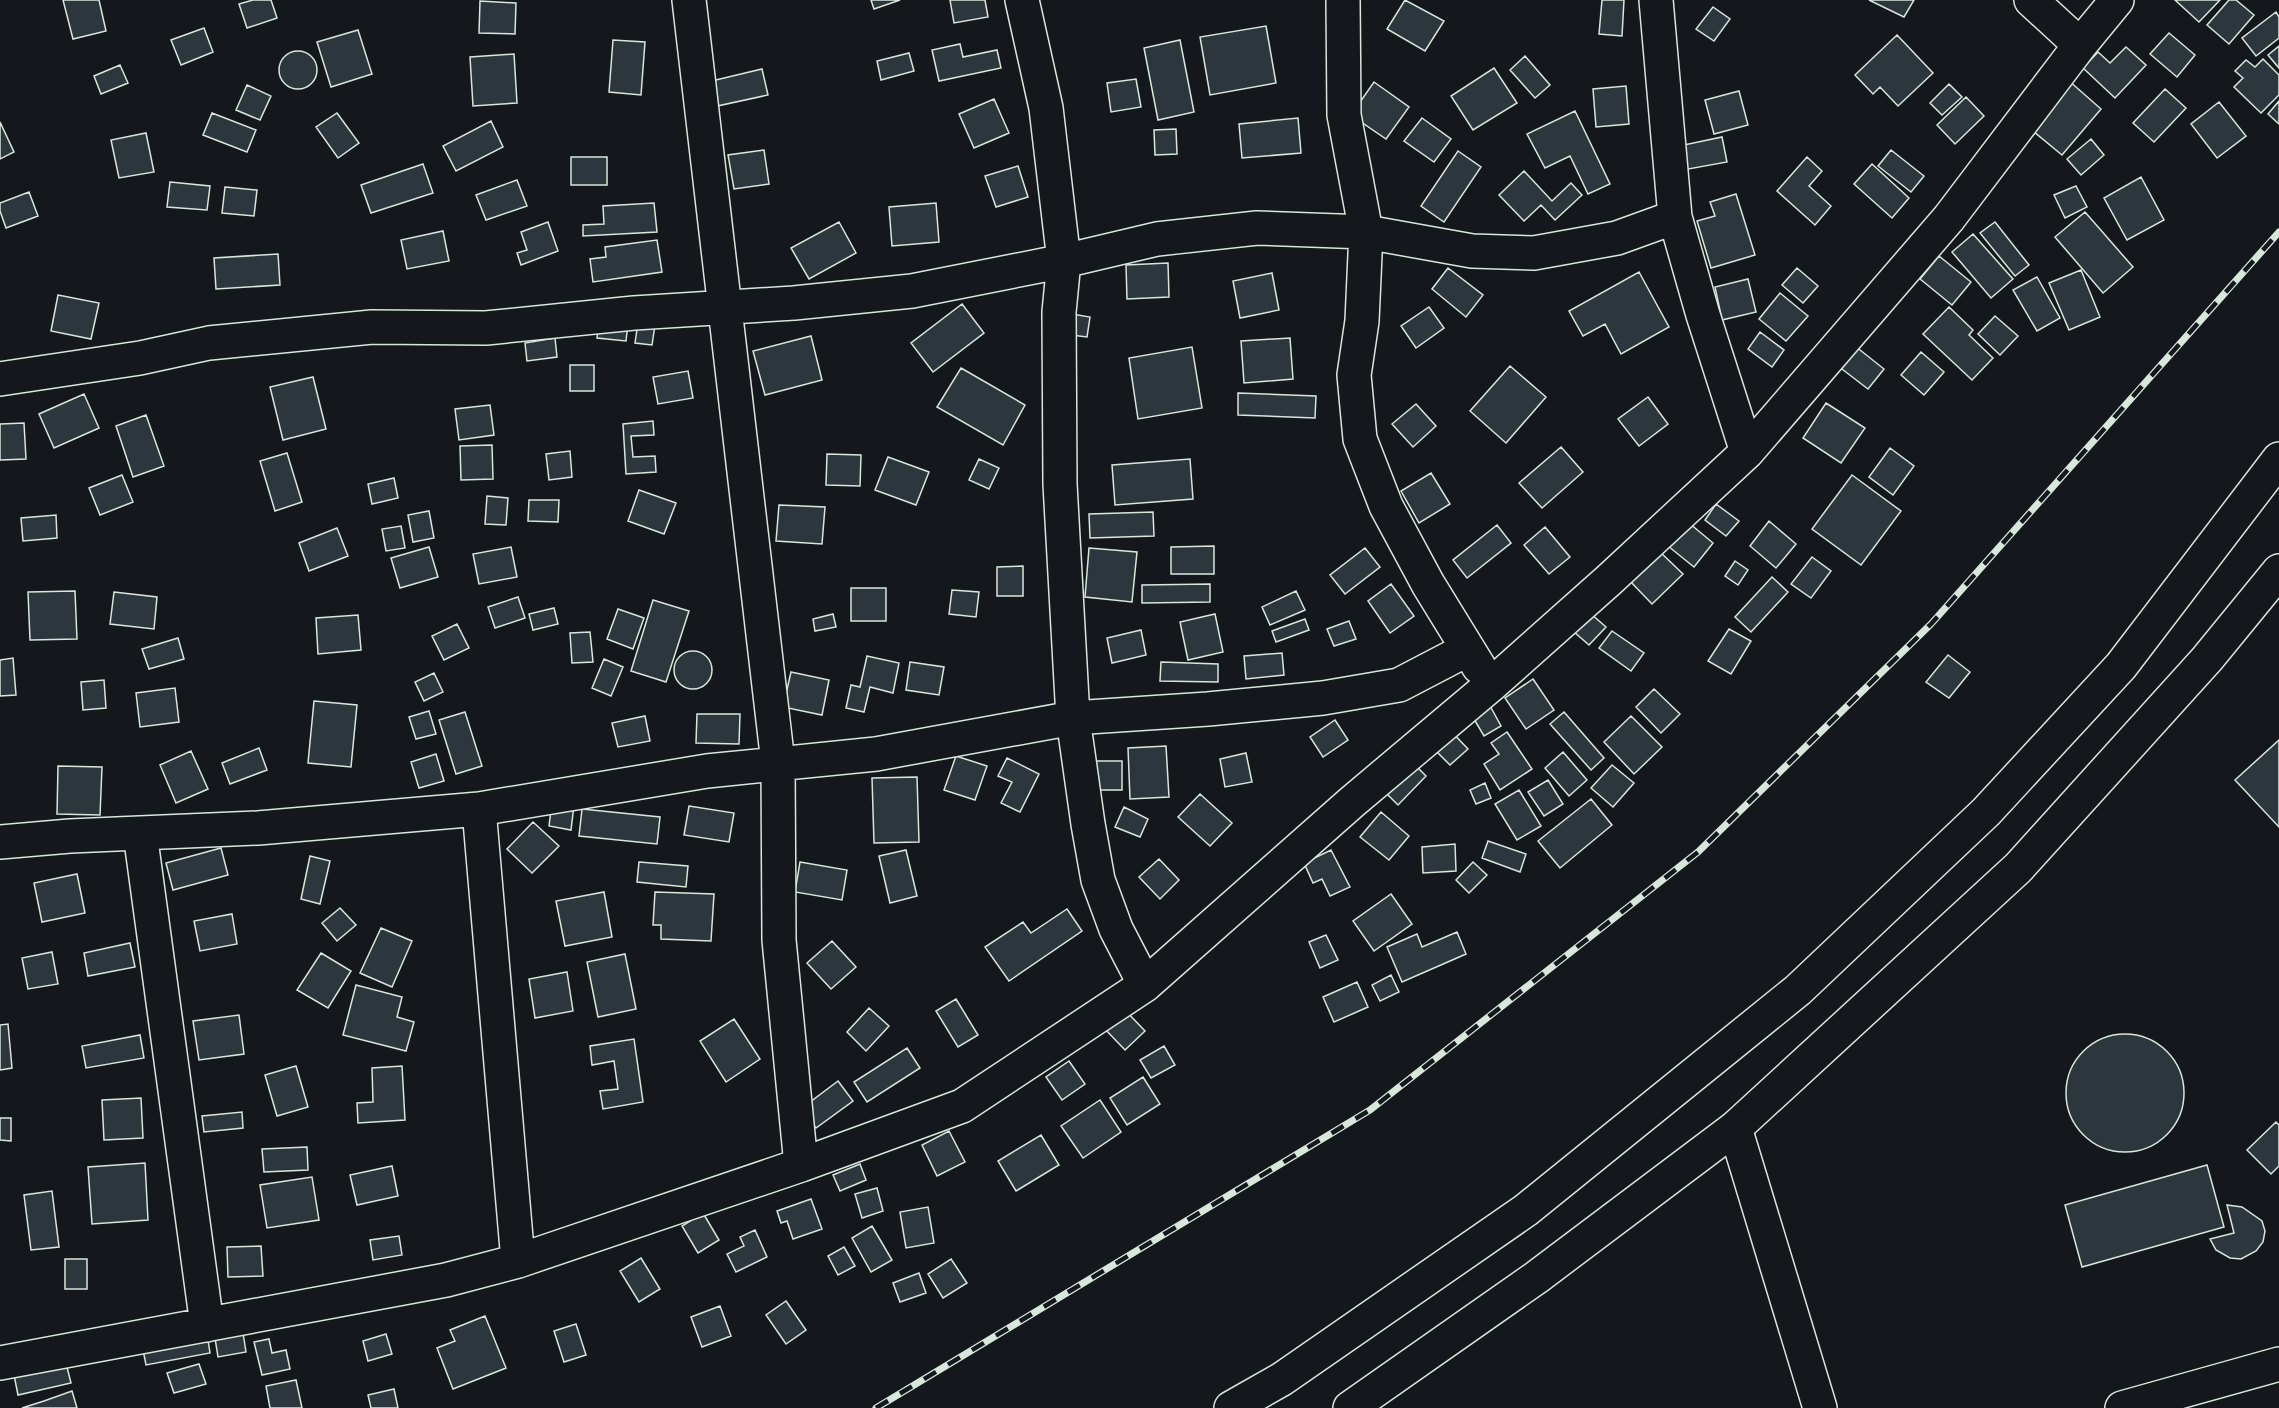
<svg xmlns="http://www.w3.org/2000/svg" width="2279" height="1408" font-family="'IBM Plex Sans',sans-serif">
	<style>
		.building { fill: #2c363c; stroke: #d8e6dc; stroke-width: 1.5 }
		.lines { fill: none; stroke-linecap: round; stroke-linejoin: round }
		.minor-casing { stroke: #d8e6dc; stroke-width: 36 }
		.highway-casing { stroke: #d8e6dc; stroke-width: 36 }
		.minor { stroke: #14181c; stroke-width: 33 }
		.highway { stroke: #14181c; stroke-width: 33 }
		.rail-casing { stroke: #d8e6dc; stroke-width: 7 }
		.rail { stroke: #14181c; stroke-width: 4.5; stroke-dasharray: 14; stroke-linecap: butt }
	</style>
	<rect width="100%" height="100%" fill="#14181c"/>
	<path class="building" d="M63 0H99L106 31 73 39Z
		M253 0H271L277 18 247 28 239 4Z
		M871 0H900L874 9Z
		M950 0H985L988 17 954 23Z
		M1405 0 1444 21 1425 51 1387 29Z
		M1602 0H1624L1622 36 1599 34Z
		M1869 0H1914L1904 17Z
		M2175 0H2220L2199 22Z
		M2229 0H2236L2254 15 2229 44 2207 25Z
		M480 1 516 3 515 34 479 33Z
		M1713 7 1730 19 1714 41 1696 29Z
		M2276 12 2279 17V38L2256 56 2242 38Z
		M1266 26 1276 83 1210 95 1200 37Z
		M204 28 213 52 181 65 171 40Z
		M358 30 372 74 331 87 317 42Z
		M2169 33 2195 55 2177 77 2150 54Z
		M1897 35 1933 73 1898 106 1880 87 1873 94 1855 75Z
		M613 40 645 42 641 95 609 92Z
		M1180 40 1194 112 1158 120 1144 48Z
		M960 44 963 57 997 50 1001 68 939 81 932 50Z
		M2279 46V68L2268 55Z
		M2126 47 2146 65 2115 98 2083 68 2098 52 2110 63Z
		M279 70a19 19 0 1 1 38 0a19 19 0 1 1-38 0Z
		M909 53 914 71 881 80 877 61Z
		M514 54 517 103 473 106 470 57Z
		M1525 56 1550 85 1535 98 1510 70Z
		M2263 59 2279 75V95L2261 113 2234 87 2243 78 2235 71 2246 60 2255 67Z
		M120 65 128 83 101 94 94 76Z
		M1494 68 1517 103 1473 130 1451 96Z
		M762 69 768 95 708 108 703 83Z
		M1136 79 1141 107 1111 112 1107 83Z
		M2068 80 2101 109 2062 155 2028 127Z
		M1374 82 1409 107 1386 139 1351 115Z
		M1949 84 1962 97 1942 115 1930 103Z
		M247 85 271 96 260 120 236 110Z
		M1626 86 1629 124 1596 127 1593 89Z
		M2165 89 2186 108 2154 142 2133 123Z
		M1739 91 1748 125 1714 134 1705 100Z
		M1966 97 1984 116 1955 144 1937 125Z
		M994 99 1009 133 974 148 959 114Z
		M2279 101V124L2268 114Z
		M2219 102 2246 136 2217 158 2191 124Z
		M1575 111 1610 184 1588 194 1570 156 1545 168 1527 134Z
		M212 113 256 130 247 152 203 135Z
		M337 113 359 143 338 158 316 127Z
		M1298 118 1301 153 1242 158 1239 124Z
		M1422 118 1451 139 1434 162 1404 141Z
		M491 121 503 147 456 171 443 146Z
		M0 122 14 152 0 159Z
		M1176 129 1177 154 1155 155 1154 130Z
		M146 133 154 172 119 178 111 140Z
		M1722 137 1727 162 1683 170 1679 146Z
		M2091 139 2104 155 2081 175 2067 159Z
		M764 150 769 184 734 189 728 155Z
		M1891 150 1924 176 1911 192 1878 166Z
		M1458 151 1481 167 1444 222 1421 206Z
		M571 157H607V185H571Z
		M1807 157 1822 171 1809 186 1831 206 1815 225 1777 191Z
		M423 164 433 193 371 213 361 185Z
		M1872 164 1909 198 1892 218 1854 184Z
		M1018 166 1028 197 996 207 985 176Z
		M1524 171 1552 201 1571 183 1582 195 1555 220 1541 205 1524 221 1499 195Z
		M2141 177 2164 220 2127 240 2104 198Z
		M517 180 527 206 486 220 476 195Z
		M170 182 210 186 207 210 167 207Z
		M2076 186 2087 207 2065 218 2054 195Z
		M225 187 257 190 254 216 222 213Z
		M29 192 38 216 6 228 0 211V203Z
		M1736 194 1755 255 1711 268 1697 221 1715 216 1710 202Z
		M654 203 657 232 583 236V225L604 224 603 206Z
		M936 203 939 242 892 246 889 207Z
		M2085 212 2133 267 2103 293 2055 237Z
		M548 222 558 251 521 265 517 253 527 250 521 232Z
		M839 222 856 253 809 279 791 248Z
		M1995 222 2029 265 2015 276 1980 233Z
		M443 231 449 261 407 269 401 240Z
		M1973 234 2013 279 1991 298 1952 252Z
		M657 240 662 272 593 282 590 259 606 257 605 247Z
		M278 254 280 285 216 289 214 258Z
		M1939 256 1971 282 1952 305 1920 279Z
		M1168 263 1169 297 1127 299 1126 265Z
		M1448 268 1483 295 1466 317 1432 289Z
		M1797 268 1818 286 1803 303 1782 285Z
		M2081 270 2100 317 2069 330 2049 283Z
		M1639 272 1669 327 1621 354 1605 324 1583 336 1569 311Z
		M1272 273 1279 310 1240 318 1233 281Z
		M2037 277 2060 318 2037 331 2013 290Z
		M1748 279 1756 312 1722 320 1715 287Z
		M1780 293 1808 316 1786 341 1759 319Z
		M58 295 99 303 91 339 51 331Z
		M962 304 984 333 933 372 911 343Z
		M1429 307 1444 328 1416 348 1401 326Z
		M1949 307 1973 330 1969 335 1993 358 1972 380 1923 334Z
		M1066 313 1090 317 1087 337 1063 334Z
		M639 316 656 318 652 345 635 343Z
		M1995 316 2018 336 2000 355 1978 334Z
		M599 321 628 324 626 341 597 338Z
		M1760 332 1784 350 1772 367 1748 349Z
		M811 336 822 380 765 395 753 351Z
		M555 338 557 357 527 361 525 343Z
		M1290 338 1293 379 1244 383 1241 341Z
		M1855 346 1884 369 1868 389 1838 366Z
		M1192 347 1202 408 1138 419 1129 358Z
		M1921 352 1944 372 1924 395 1901 375Z
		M570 365H594V391H570Z
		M1510 366 1546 397 1506 443 1470 411Z
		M961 368 1025 405 1003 445 937 407Z
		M688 371 693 398 658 404 653 377Z
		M313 377 326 429 283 440 270 387Z
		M1238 393 1316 396 1315 418 1238 415Z
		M84 394 99 428 54 448 39 414Z
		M1648 397 1668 424 1639 446 1618 419Z
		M1826 403 1865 428 1841 463 1803 438Z
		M1416 404 1436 426 1413 447 1392 424Z
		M490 405 494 435 459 440 455 409Z
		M146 415 164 466 133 477 116 426Z
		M653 421 654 435 631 436 633 457 655 456 656 472 626 474 623 424Z
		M24 423 26 459 0 460V424Z
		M492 445 493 479 461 480 460 446Z
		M1561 447 1583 472 1542 508 1519 483Z
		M1890 448 1914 466 1893 495 1869 477Z
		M570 451 572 477 549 480 546 454Z
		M287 453 302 502 275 511 260 461Z
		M827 454 861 455 860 486 826 485Z
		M888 457 929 472 916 505 875 490Z
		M979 459 999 468 989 489 969 480Z
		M1190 459 1193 499 1115 505 1112 465Z
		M1431 473 1450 504 1419 523 1401 491Z
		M122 475 133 502 100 515 89 488Z
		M1852 475 1901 511 1861 565 1812 529Z
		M394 478 398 498 372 504 368 484Z
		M639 490 676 503 664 534 628 521Z
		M487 496 508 498 506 525 485 524Z
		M529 500H559L558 522 528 521Z
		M1716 504 1739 521 1726 536 1705 520Z
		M779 505 825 507 822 544 776 541Z
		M429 511 434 538 413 542 408 515Z
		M1153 512 1154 536 1090 538 1089 514Z
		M56 515 57 538 23 541 21 518Z
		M1683 518 1713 543 1694 567 1663 542Z
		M1769 521 1796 544 1776 568 1750 546Z
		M1497 525 1511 543 1467 578 1453 560Z
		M401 526 405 548 386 551 382 529Z
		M1545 527 1570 557 1549 574 1524 545Z
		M337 528 348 556 309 571 299 543Z
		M1214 546V574H1171V547Z
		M429 547 438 577 400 588 391 558Z
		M511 547 517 577 479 584 473 554Z
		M1089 548 1137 552 1132 602 1085 597Z
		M1365 548 1380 567 1345 594 1330 575Z
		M1658 550 1683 574 1652 604 1628 579Z
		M1812 557 1831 571 1811 598 1791 584Z
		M1735 561 1748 570 1738 585 1725 576Z
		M1023 566V596H997V567Z
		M1772 577 1788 592 1751 632 1735 617Z
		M1210 584V602L1142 603V585Z
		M1391 584 1414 616 1390 633 1368 601Z
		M851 588H886V621H851Z
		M952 590 979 592 976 617 949 614Z
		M75 591 77 639 30 640 28 592Z
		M1296 591 1305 610 1270 625 1262 607Z
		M114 592 157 597 154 629 110 624Z
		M518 597 525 618 495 628 488 607Z
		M653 600 689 611 666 682 631 671Z
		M1582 606 1606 627 1589 645 1566 625Z
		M554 608 558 624 533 630 529 614Z
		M618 609 644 618 633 649 607 639Z
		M833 614 836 627 815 631 813 619Z
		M1215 614 1223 652 1188 660 1180 622Z
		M358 615 361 650 318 654 316 618Z
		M1305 619 1309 630 1276 642 1272 631Z
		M1349 621 1356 639 1334 646 1327 629Z
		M457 624 469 648 444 660 432 636Z
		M1729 629 1751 641 1731 674 1708 661Z
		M1141 630 1146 655 1112 663 1107 638Z
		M1612 631 1644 653 1631 671 1599 648Z
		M590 632 593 662 572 663 570 633Z
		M178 638 184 659 149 669 142 649Z
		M674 670a19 19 0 1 1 38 0a19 19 0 1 1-38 0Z
		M1282 653 1284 675 1246 679 1244 656Z
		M1948 655 1970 672 1949 698 1926 682Z
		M867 656 899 663 893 693 870 687 864 712 846 708 851 685 860 687Z
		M13 658 16 695 0 696V660Z
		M604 659 623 667 611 696 592 688Z
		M910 662 944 667 939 695 906 690Z
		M1161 662 1218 664V682L1160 681Z
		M791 672 829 680 822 715 783 707Z
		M434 673 443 692 424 701 415 682Z
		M1533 679 1554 710 1526 729 1505 698Z
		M104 680 106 708 83 710 81 682Z
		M175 688 179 722 140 727 136 693Z
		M1654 689 1680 714 1661 733 1636 707Z
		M314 701 357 705 351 767 308 763Z
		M1489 704 1501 726 1484 736 1471 714Z
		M429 711 436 734 416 739 409 717Z
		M465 712 482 766 456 774 439 720Z
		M1564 712 1604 758 1591 770 1550 724Z
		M697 714H740L739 744 696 743Z
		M645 716 650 741 618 747 612 723Z
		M1631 716 1662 747 1634 774 1604 742Z
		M1335 720 1348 740 1323 757 1310 737Z
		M1447 727 1468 749 1450 765 1429 744Z
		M1507 732 1532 769 1500 790 1484 764 1499 754 1491 743Z
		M2279 740V827L2235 780Z
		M1166 746 1169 797 1130 799 1128 748Z
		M259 748 267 770 230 784 222 763Z
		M191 751 208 789 176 803 160 765Z
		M1563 752 1587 780 1569 796 1545 768Z
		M1246 753 1252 782 1225 787 1220 759Z
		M436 754 444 781 419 788 411 762Z
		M956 756 987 766 975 800 944 790Z
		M1007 758 1039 774 1020 812 1001 803 1012 782 998 776Z
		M1408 758 1426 776 1398 805 1380 787Z
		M1090 761H1122V790H1089Z
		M1612 765 1634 783 1613 807 1591 788Z
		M58 766 102 767 100 815 57 814Z
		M917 777 919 842 874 843 872 778Z
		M1548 780 1563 804 1544 816 1528 792Z
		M1485 783 1491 798 1476 804 1470 790Z
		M1519 790 1541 826 1517 840 1495 804Z
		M1200 794 1232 823 1210 846 1178 817Z
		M1591 799 1612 825 1560 868 1538 841Z
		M552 802 574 805 571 830 549 826Z
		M689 806 734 813 729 842 684 835Z
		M1124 807 1148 819 1140 837 1115 827Z
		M582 809 660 817 657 844 579 836Z
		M1381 812 1409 836 1389 860 1360 837Z
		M533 822 559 846 532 873 507 849Z
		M1488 841 1526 854 1520 872 1482 858Z
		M1455 844 1456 871 1423 873 1422 847Z
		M221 848 228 875 173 890 166 863Z
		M906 850 917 896 890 903 879 856Z
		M1331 850 1350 887 1330 896 1322 879 1313 883 1304 863Z
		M310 856 330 861 320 904 301 899Z
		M1159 859 1179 880 1160 899 1139 877Z
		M639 862 688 866 686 887 637 882Z
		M800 862 847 870 842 900 795 892Z
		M1473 862 1487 875 1469 893 1456 880Z
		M77 874 85 913 42 922 34 883Z
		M604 892 612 937 565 946 556 901Z
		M655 892 714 894 711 941 661 939V925H653Z
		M1391 894 1412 924 1374 951 1353 921Z
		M340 908 356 925 337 941 322 923Z
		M1067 909 1082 931 1009 981 985 947 1023 922 1031 933Z
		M232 914 237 944 200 951 194 921Z
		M381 928 412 941 392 987 360 973Z
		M1457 932 1466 954 1402 982 1387 947 1417 934 1422 947Z
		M1326 935 1338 960 1320 968 1309 942Z
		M832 941 856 967 831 989 807 963Z
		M130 943 135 967 88 976 84 953Z
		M52 952 58 984 28 989 22 958Z
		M321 953 351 971 328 1008 297 990Z
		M625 954 636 1009 598 1017 587 962Z
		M567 972 573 1011 535 1018 529 979Z
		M1391 975 1399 992 1380 1001 1372 985Z
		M1357 982 1368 1007 1334 1022 1323 997Z
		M356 985 402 997 397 1017 414 1022 406 1051 343 1035Z
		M956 999 978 1035 958 1047 936 1011Z
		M869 1008 889 1026 866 1051 847 1032Z
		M1123 1008 1145 1031 1125 1050 1103 1027Z
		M239 1015 244 1054 199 1060 193 1021Z
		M734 1019 760 1059 726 1082 700 1041Z
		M8 1024 12 1068 0 1070V1025Z
		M2066 1093a59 59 0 1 1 118 0a59 59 0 1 1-118 0Z
		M140 1035 144 1058 86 1068 82 1046Z
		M634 1039 643 1102 603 1109 600 1091 618 1089 614 1061 592 1065 590 1046Z
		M1164 1046 1175 1065 1151 1078 1140 1060Z
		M907 1048 920 1068 867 1102 854 1082Z
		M1069 1061 1085 1084 1062 1100 1046 1077Z
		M296 1066 308 1107 277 1116 265 1075Z
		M402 1066 405 1120 358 1123 357 1103 373 1102 372 1068Z
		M1143 1077 1160 1104 1127 1125 1110 1098Z
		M838 1081 853 1101 816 1128 801 1109Z
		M141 1098 143 1138 104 1140 102 1100Z
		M1100 1100 1121 1132 1083 1158 1061 1126Z
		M242 1112 243 1128 204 1132 202 1116Z
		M0 1118H11V1141L0 1140Z
		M2276 1122 2279 1125V1166L2271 1174 2247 1150Z
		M949 1131 965 1162 937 1176 922 1145Z
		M1041 1135 1059 1165 1016 1191 998 1161Z
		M307 1147 308 1170 264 1172 262 1149Z
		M145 1163 148 1220 92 1224 88 1167Z
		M860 1164 866 1180 840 1191 833 1175Z
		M2207 1165 2224 1227 2082 1267 2065 1205Z
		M392 1166 398 1196 357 1205 350 1175Z
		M312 1177 319 1220 267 1228 260 1185Z
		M877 1188 883 1211 862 1218 855 1194Z
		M52 1191 59 1247 31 1250 24 1195Z
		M811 1199 822 1229 793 1239 787 1221 781 1223 777 1211Z
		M2227 1205 2242 1207 2262 1221 2265 1231 2263 1242 2256 1251 2241 1259 2230 1258 2216 1250 2210 1239 2234 1233Z
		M928 1207 934 1243 906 1248 900 1212Z
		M703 1213 719 1240 698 1253 682 1226Z
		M872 1226 892 1260 871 1272 852 1238Z
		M755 1230 767 1257 736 1272 727 1254 744 1246 740 1237Z
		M399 1236 402 1255 373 1260 370 1240Z
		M261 1246 263 1276 228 1277 227 1247Z
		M844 1247 855 1266 838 1275 828 1256Z
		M641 1258 660 1289 639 1302 620 1271Z
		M65 1259H87V1289H65Z
		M951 1259 967 1283 943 1298 928 1274Z
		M919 1273 926 1293 900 1302 893 1283Z
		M786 1301 806 1330 786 1344 766 1315Z
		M720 1306 731 1336 702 1347 691 1317Z
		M485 1316 506 1368 453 1389 437 1348 455 1341 450 1330Z
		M576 1324 586 1355 564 1362 554 1331Z
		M243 1333 246 1352 218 1357 215 1338Z
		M207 1334 210 1353 146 1365 142 1345Z
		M386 1334 392 1354 368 1361 363 1341Z
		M269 1339 272 1353 286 1350 290 1369 262 1375 254 1342Z
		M66 1363 71 1383 18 1395 14 1375Z
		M199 1364 206 1384 174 1393 167 1373Z
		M296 1380 302 1408H270L266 1386Z
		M394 1389 398 1408H371L368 1395Z
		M72 1391 77 1408H22L44 1401Z"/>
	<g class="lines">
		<g class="minor-casing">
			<path id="minor" d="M689 0 778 763 779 940 801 1165
				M1022 0 1046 108 1064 261 1059 312 1060 484 1073 718 1088 824 1098 880 1116 929 1145 985
				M1343 0 1344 115 1366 232 1362 321 1354 375 1360 439 1386 506 1428 584 1479 667
				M1656 0 1675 217 1703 315 1747 452
				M2031 0 2080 45
				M0 379 140 358 209 343 372 327 486 328 634 313 794 303 912 291 1064 261 1157 239 1257 228 1366 232 1472 251 1534 253 1617 238 1675 217
				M479 809 518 1261
				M140 833 207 1325
				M0 842 70 836 258 828 479 809 707 771 876 754 1073 718 1208 709 1323 698 1399 685 1468 649
				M1735 1128 1820 1408
				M0 1363 446 1280 518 1261 801 1165 962 1106 1145 985 1352 802 1491 685 1609 580 1747 452 1949 218 2080 45 2117 0
				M2122 1408 2279 1364"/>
		</g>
		<g class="highway-casing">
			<path id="highway" d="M1231 1408 1282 1379 1526 1210 1798 990 1986 812 2121 666 2279 459
				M1350 1408 1537 1277 1735 1128 2018 868 2207 659 2279 571"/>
		</g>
		<use href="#minor" class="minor"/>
		<use href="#highway" class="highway"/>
		<g class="rail-casing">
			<path id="rail" d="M876 1408 1370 1110 1698 852 1931 624 2279 232"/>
		</g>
		<use href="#rail" class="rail"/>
	</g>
</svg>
